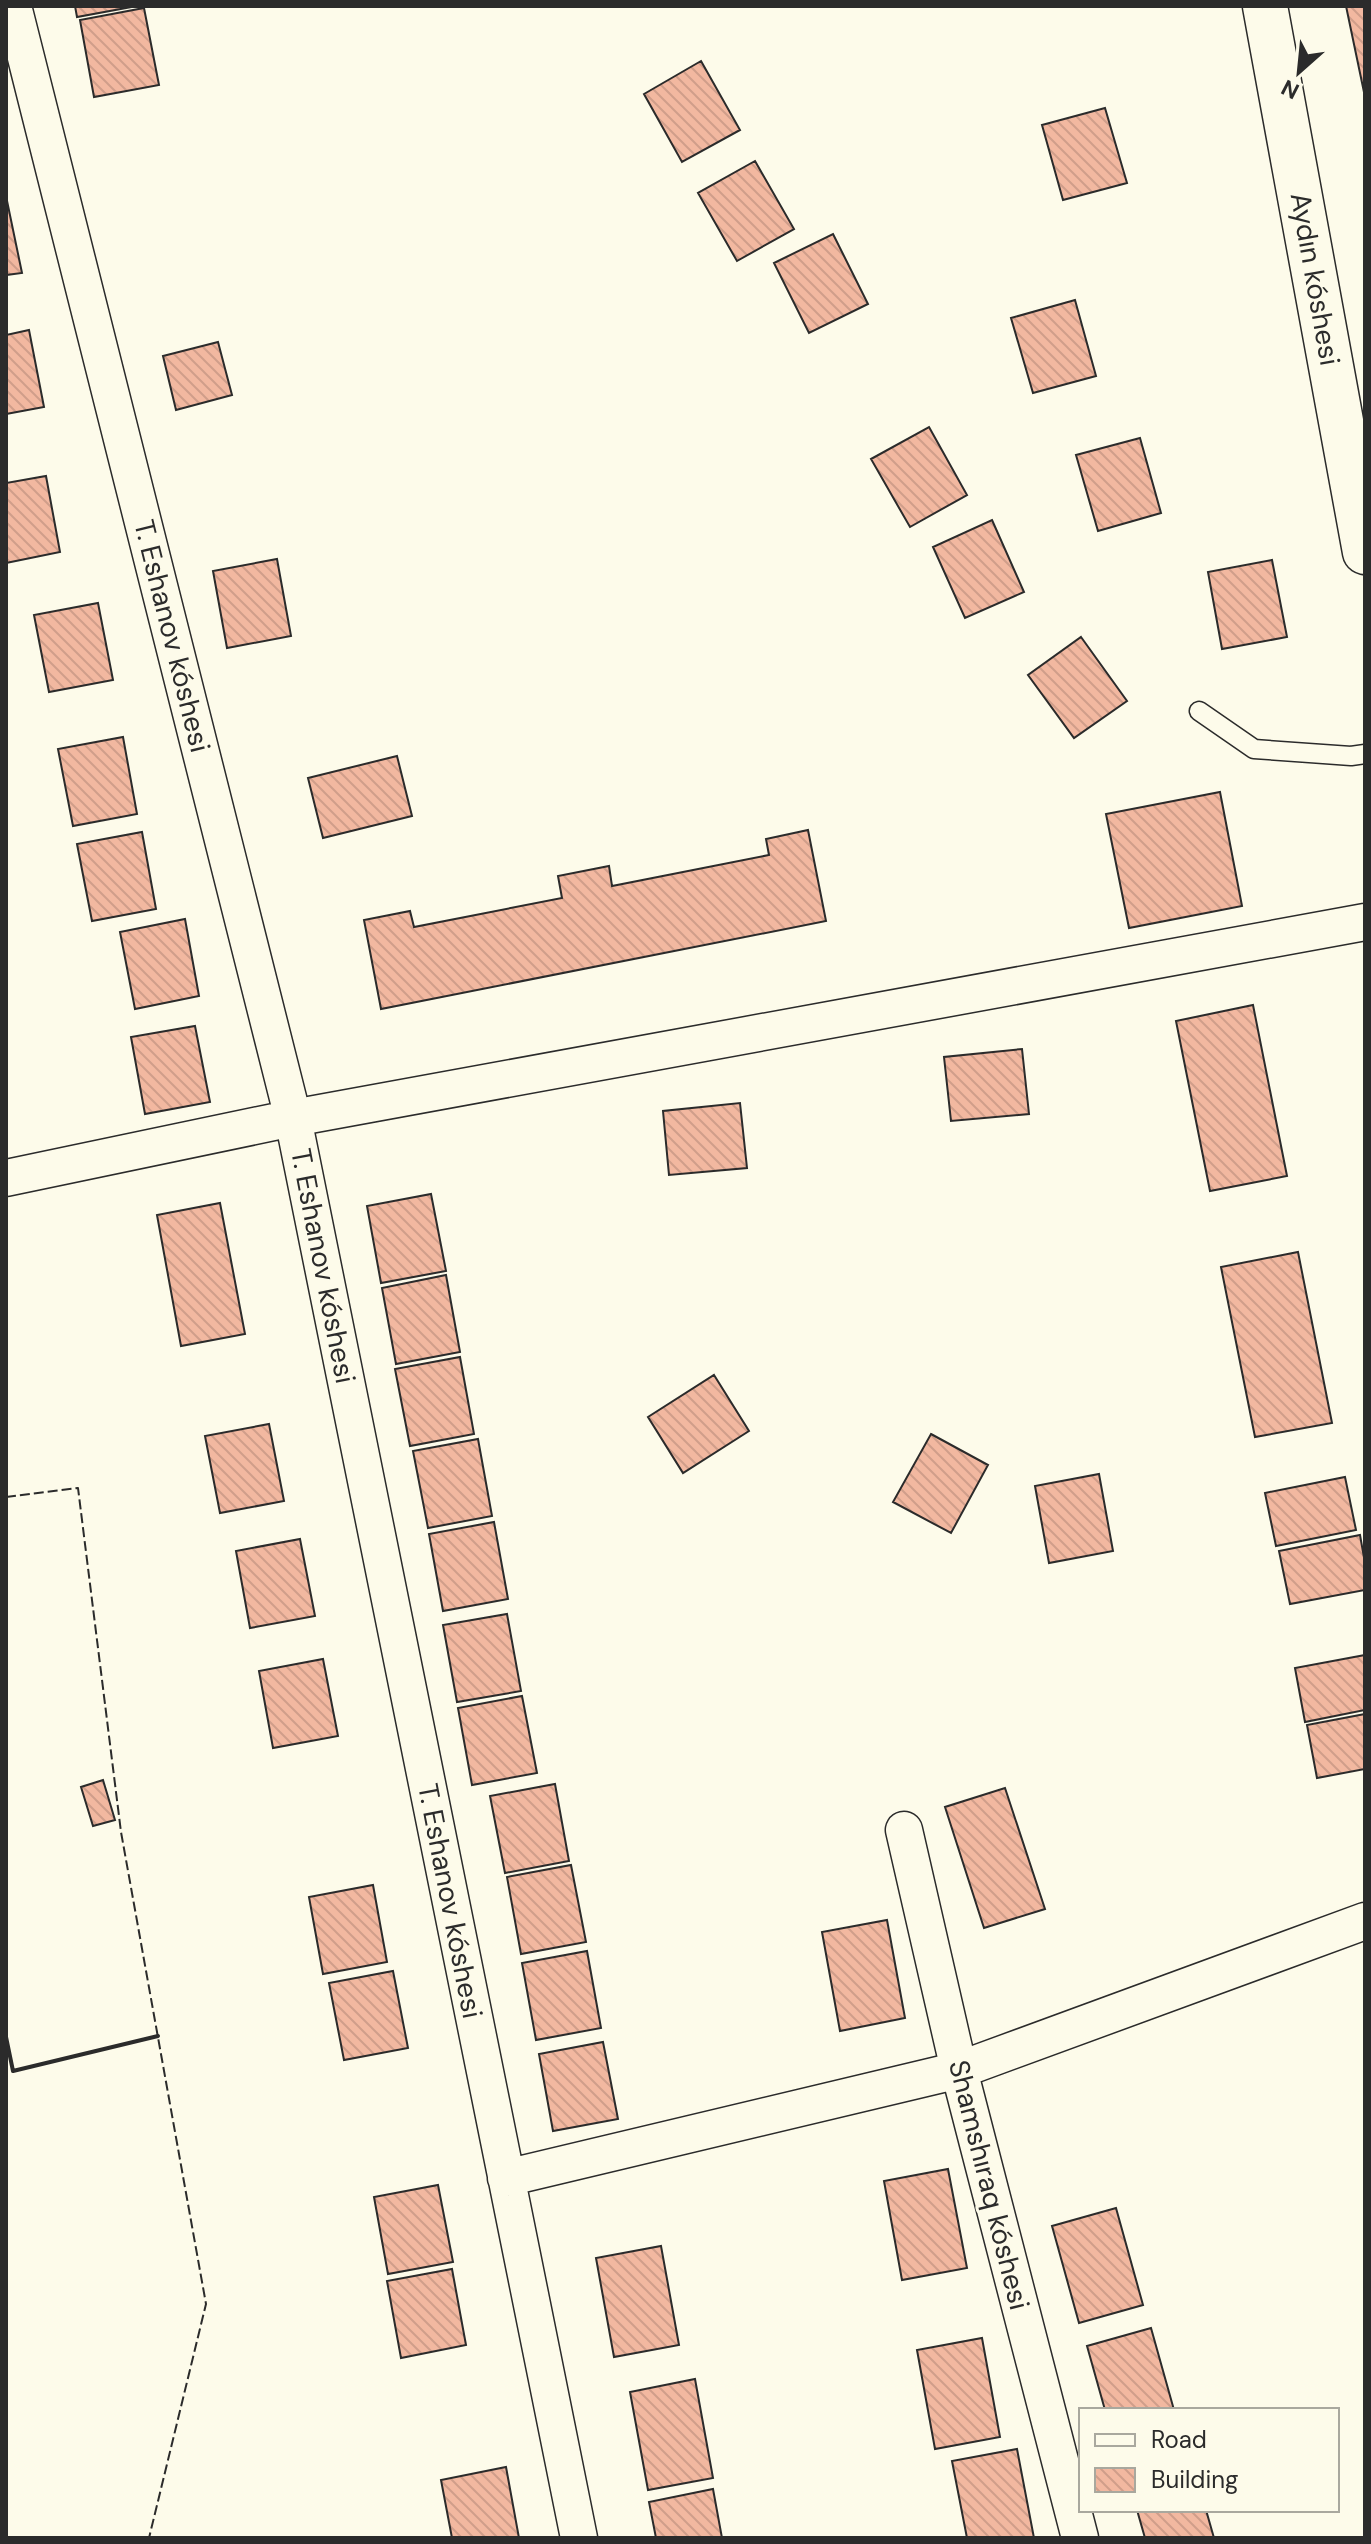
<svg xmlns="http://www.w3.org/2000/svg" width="1371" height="2544" font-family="'DM Sans',sans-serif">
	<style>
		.building { fill: url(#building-back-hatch); stroke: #2b2b2b; stroke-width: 2 }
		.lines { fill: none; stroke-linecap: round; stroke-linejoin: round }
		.service-casing { stroke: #2b2b2b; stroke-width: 21 }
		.minor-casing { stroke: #2b2b2b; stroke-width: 39 }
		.tertiary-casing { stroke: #2b2b2b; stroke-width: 47 }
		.service { stroke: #fdfbea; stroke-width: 18 }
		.minor { stroke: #fdfbea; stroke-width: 36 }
		.tertiary { stroke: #fdfbea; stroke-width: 44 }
		.fence { stroke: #2b2b2b; stroke-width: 2; stroke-dasharray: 10 4; stroke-linecap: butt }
		.wall { stroke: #2b2b2b; stroke-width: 4 }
		.labels { text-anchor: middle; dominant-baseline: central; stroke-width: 6; stroke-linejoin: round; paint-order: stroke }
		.street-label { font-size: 28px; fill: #2b2b2b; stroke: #fdfbea }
	</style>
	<defs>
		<pattern id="building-back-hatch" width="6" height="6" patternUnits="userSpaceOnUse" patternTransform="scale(2)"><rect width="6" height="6" fill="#f2b8a0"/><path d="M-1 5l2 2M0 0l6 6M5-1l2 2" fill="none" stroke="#d09e8a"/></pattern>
	</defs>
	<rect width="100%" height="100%" fill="#fdfbea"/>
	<path class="building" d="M75 6H137L77 17Z
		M1346 6H1365V97Z
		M144 8 159 85 94 97 80 20Z
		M701 61 740 130 682 162 644 94Z
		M1105 108 1127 183 1063 200 1042 125Z
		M755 161 794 229 737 261 698 193Z
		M6 196 22 273 6 275Z
		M833 234 868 304 809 333 774 263Z
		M1075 300 1096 376 1033 393 1011 318Z
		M29 330 44 407 6 414V335Z
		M218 342 232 395 176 410 163 356Z
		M929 427 967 495 910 527 871 459Z
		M1140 438 1161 513 1098 531 1076 455Z
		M46 476 60 552 6 563V483Z
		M992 520 1024 592 965 618 933 547Z
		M277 559 291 636 227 648 213 571Z
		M1272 560 1287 637 1222 649 1208 572Z
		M98 603 113 680 49 692 34 615Z
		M1081 637 1127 701 1074 738 1028 675Z
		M123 737 137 814 73 826 58 749Z
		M397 756 412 816 323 838 308 778Z
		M1220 792 1242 906 1129 928 1106 814Z
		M808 830 826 921 381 1009 364 920 410 911 414 927 562 898 558 876 609 866 612 886 769 855 766 839Z
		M142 832 156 909 92 921 77 844Z
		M185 919 199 996 135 1009 120 932Z
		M1253 1005 1287 1176 1210 1191 1176 1021Z
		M195 1026 210 1102 145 1114 131 1037Z
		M1022 1049 1029 1114 951 1121 944 1057Z
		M740 1103 747 1168 669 1175 663 1111Z
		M431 1194 446 1271 381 1283 367 1206Z
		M220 1203 245 1334 181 1346 157 1215Z
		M1298 1252 1332 1423 1255 1437 1221 1267Z
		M446 1275 460 1352 396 1364 382 1288Z
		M460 1357 474 1434 410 1446 395 1369Z
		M714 1375 749 1431 683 1473 648 1417Z
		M269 1424 284 1501 220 1513 205 1436Z
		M931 1434 988 1465 951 1533 893 1502Z
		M478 1439 492 1516 428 1528 413 1451Z
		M1099 1474 1113 1551 1049 1563 1035 1486Z
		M1345 1477 1356 1530 1276 1546 1265 1493Z
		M494 1522 508 1599 443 1611 429 1534Z
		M1360 1535 1365 1563V1590L1290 1604 1279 1551Z
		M300 1539 315 1616 250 1628 236 1551Z
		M507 1614 521 1691 457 1702 443 1625Z
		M1365 1655V1710L1305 1722 1295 1668Z
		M323 1659 338 1736 273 1748 259 1671Z
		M522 1696 537 1773 472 1785 458 1708Z
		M1365 1714V1769L1317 1778 1307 1725Z
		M103 1780 115 1820 93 1826 81 1787Z
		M555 1784 569 1861 505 1873 490 1796Z
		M1005 1788 1045 1909 984 1928 945 1807Z
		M571 1865 586 1942 521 1954 507 1877Z
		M373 1885 387 1962 323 1974 309 1897Z
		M887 1920 905 2018 840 2031 822 1932Z
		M587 1951 601 2028 536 2040 522 1963Z
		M393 1971 408 2048 344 2060 329 1983Z
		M603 2042 618 2119 553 2131 539 2054Z
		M948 2169 967 2268 902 2280 884 2181Z
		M438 2185 453 2262 388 2274 374 2197Z
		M1116 2208 1143 2305 1079 2323 1052 2226Z
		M661 2246 679 2345 614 2357 596 2258Z
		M452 2269 466 2345 401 2358 387 2281Z
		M1151 2328 1174 2410H1105L1087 2346Z
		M982 2338 1000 2437 935 2449 917 2350Z
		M695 2379 713 2478 648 2490 630 2392Z
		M1017 2449 1034 2538H967L952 2461Z
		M506 2467 519 2538H452L441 2480Z
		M713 2489 722 2538H656L649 2502Z
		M1137 2510H1206L1214 2538H1145Z"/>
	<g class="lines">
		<g class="service-casing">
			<path id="service" d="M1199 711 1254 749 1351 756 1365 754"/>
		</g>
		<g class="minor-casing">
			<path id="minor" d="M13 6 293 1118 579 2538
				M6 1178 293 1118 1365 922
				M904 1830 959 2070 1080 2538
				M506 2178 959 2070 1365 1921"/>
		</g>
		<g class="tertiary-casing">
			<path id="tertiary" d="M1265 6 1365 552"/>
		</g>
		<use href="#service" class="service"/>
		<use href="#minor" class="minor"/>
		<use href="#tertiary" class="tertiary"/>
		<path class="fence" d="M6 1497 78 1488 121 1832 206 2304 149 2538"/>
		<path class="wall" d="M6 2037 13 2071 158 2036"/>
	</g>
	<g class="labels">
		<g class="street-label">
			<text transform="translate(1315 279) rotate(80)">Aydın kóshesi</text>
			<text transform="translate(172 636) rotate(76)">T. Eshanov kóshesi</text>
			<text transform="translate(323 1266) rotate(79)">T. Eshanov kóshesi</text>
			<text transform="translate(450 1901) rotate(79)">T. Eshanov kóshesi</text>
			<text transform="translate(989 2185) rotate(76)">Shamshıraq kóshesi</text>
		</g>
	</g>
	<rect width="1371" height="2544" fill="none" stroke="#2b2b2b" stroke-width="16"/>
	<rect x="1079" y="2408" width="260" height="104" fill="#fdfbea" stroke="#a9a89e" stroke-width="2"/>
	<rect x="1095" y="2434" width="40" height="12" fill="#fdfbea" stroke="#a9a89e" stroke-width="2"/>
	<text x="1151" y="2448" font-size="24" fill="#2b2b2b">Road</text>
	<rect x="1095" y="2468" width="40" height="24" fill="url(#building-back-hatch)" stroke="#a9a89e" stroke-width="2"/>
	<text x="1151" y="2488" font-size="24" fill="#2b2b2b">Building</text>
	<g transform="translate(1299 72) rotate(207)" stroke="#fdfbea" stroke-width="6" paint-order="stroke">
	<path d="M0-6L14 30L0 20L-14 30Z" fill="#2b2b2b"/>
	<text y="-12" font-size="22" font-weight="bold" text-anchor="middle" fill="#2b2b2b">N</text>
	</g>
</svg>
